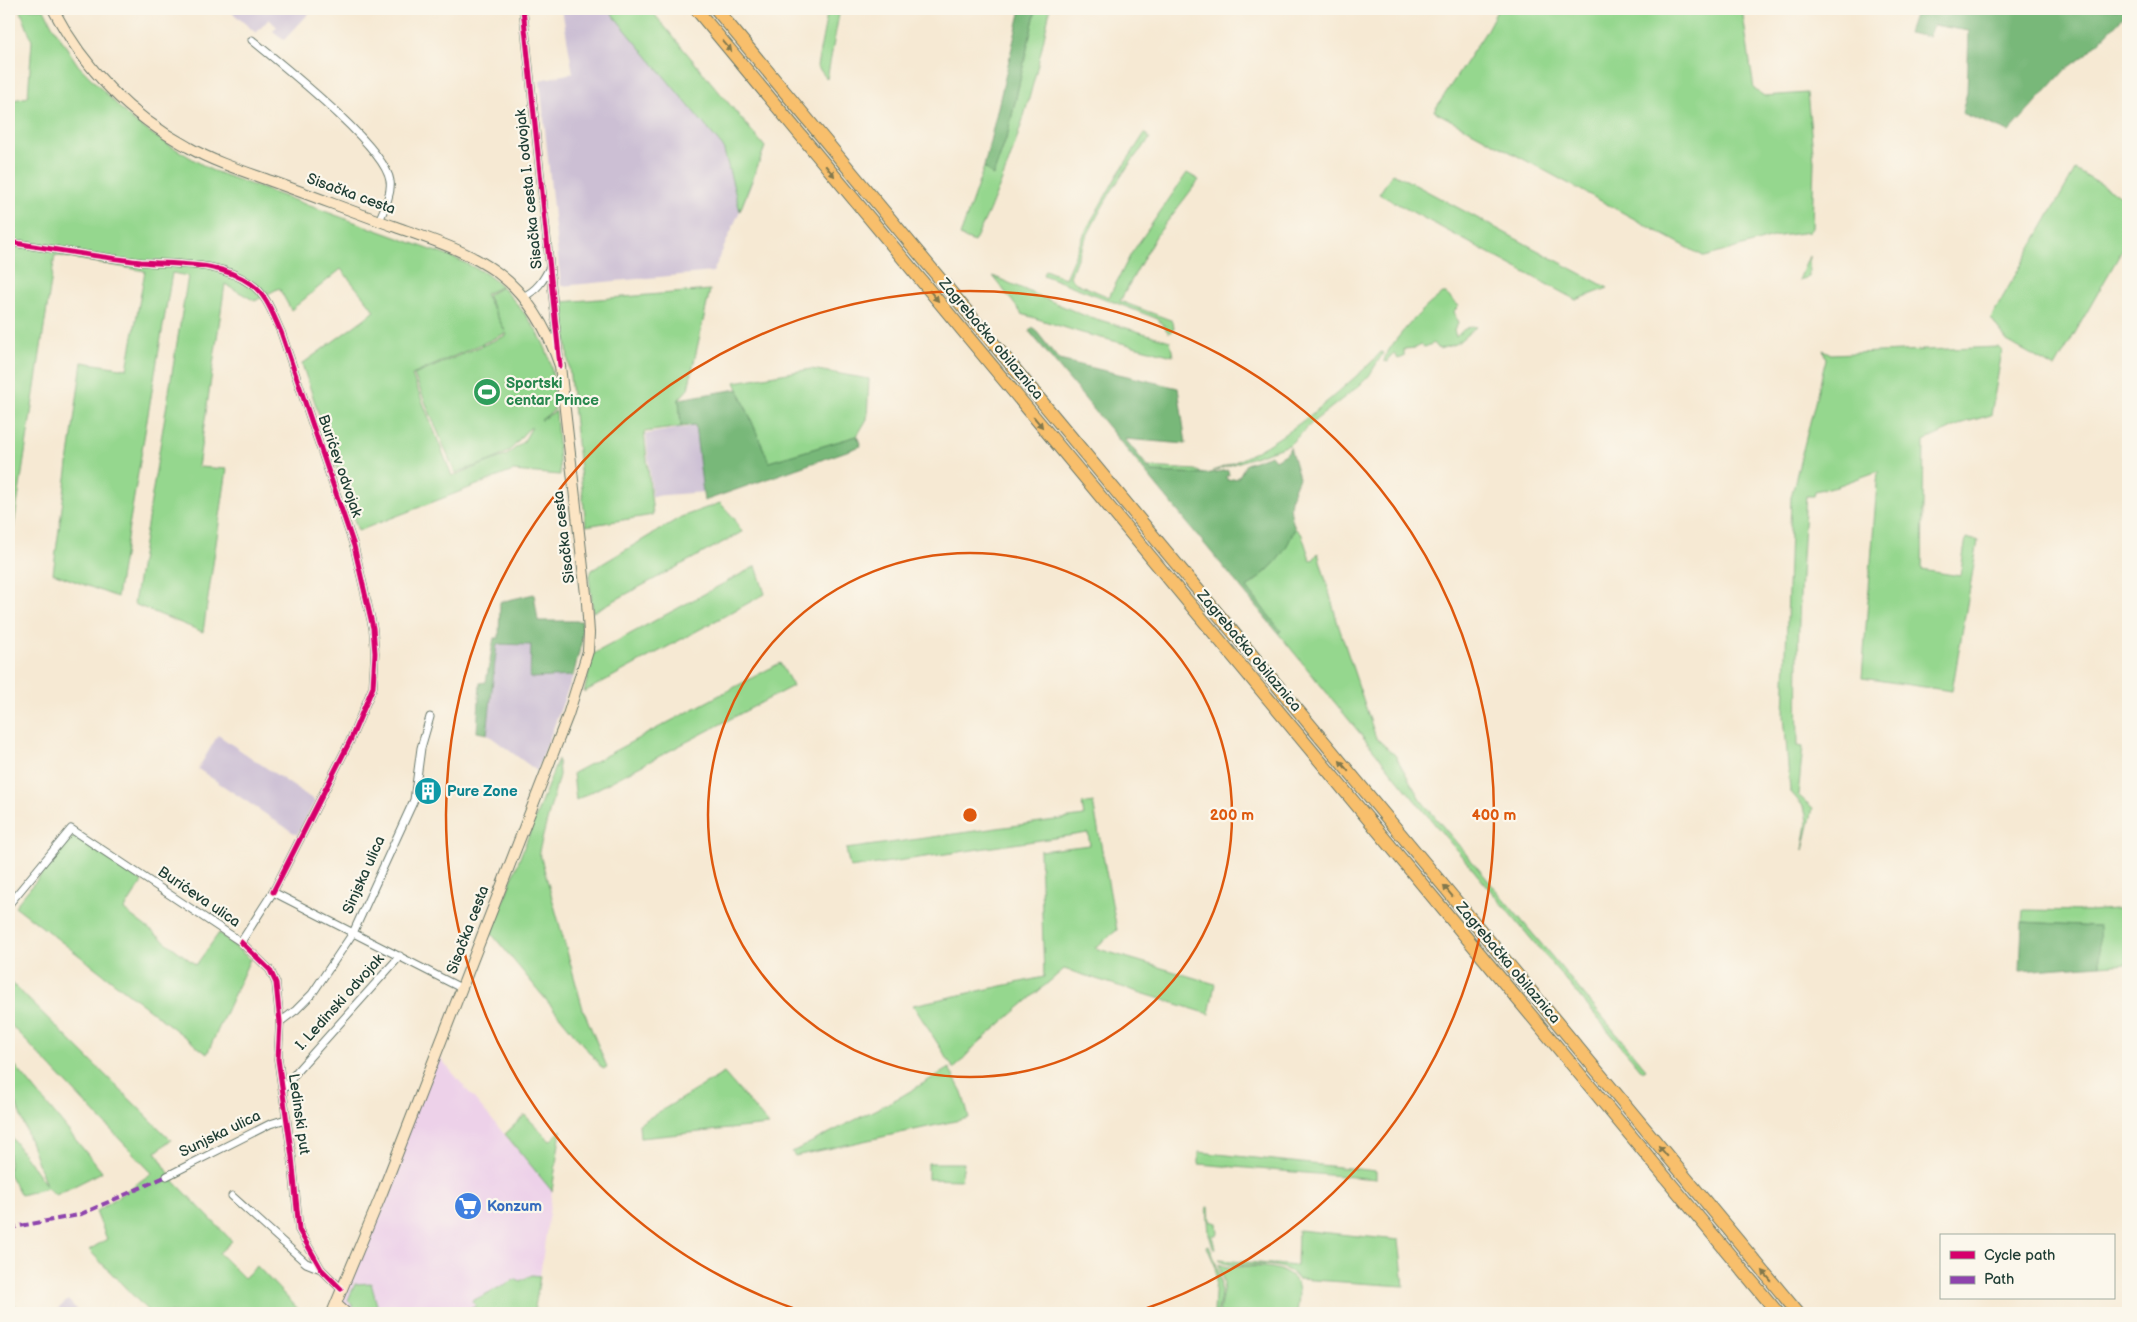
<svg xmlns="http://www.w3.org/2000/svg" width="2137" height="1322" font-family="'Balsamiq Sans',sans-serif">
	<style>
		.built { fill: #edd1e9 }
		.industrial { fill: #ccbfd4 }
		.green { fill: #95d78e; stroke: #5a8a61; fill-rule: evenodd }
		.forest { fill: #78b879; stroke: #4c7a56 }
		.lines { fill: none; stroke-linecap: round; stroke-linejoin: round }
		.street-casing { stroke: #6a796c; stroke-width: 9 }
		.secondary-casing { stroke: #6a796c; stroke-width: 12 }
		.highway-casing { stroke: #6a796c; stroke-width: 14 }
		.street { stroke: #fff; stroke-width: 7 }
		.secondary { stroke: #fce5c4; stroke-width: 10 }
		.highway { stroke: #f8bf6c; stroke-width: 12 }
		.quiet { stroke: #8e44ad; stroke-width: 4; stroke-dasharray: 8 4; stroke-linecap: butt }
		.cycleway-casing { stroke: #fbf7ec; stroke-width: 8 }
		.cycleway { stroke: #d6006c; stroke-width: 5 }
		.oneway { fill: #81784d }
		.ring { fill: none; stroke: #de580e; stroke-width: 2.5 }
		.labels { text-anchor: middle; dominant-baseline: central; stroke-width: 4.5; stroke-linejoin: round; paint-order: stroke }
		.street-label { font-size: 15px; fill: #1f3d34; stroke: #fbf7ec }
		.leisure-label { font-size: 15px; font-weight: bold; fill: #27864d; stroke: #fbf7ec; text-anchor: start }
		.culture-label { font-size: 15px; font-weight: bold; fill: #0d838f; stroke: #fbf7ec; text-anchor: start }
		.shop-label { font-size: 15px; font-weight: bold; fill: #366cbe; stroke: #fbf7ec; text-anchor: start }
		.centre { fill: #de580e; stroke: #fbf7ec; stroke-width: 2.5 }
		.ring-label { font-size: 15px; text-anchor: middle; font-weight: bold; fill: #de580e; stroke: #fbf7ec; stroke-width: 4.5; stroke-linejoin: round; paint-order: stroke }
	</style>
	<rect width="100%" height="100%" fill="#fbf7ec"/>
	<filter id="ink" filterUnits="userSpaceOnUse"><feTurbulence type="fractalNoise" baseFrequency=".02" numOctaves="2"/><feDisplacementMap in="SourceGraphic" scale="10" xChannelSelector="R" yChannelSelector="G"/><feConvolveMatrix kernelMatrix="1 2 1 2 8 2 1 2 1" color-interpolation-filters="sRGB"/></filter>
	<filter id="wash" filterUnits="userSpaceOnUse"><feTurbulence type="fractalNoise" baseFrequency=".0096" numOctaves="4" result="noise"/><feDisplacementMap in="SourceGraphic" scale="20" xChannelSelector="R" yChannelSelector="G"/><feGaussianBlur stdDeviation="1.12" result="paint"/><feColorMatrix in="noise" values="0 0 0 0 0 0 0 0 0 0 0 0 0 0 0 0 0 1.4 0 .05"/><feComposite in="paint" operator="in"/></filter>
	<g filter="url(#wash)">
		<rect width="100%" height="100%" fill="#f6e9d3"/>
		<path class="built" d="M436 1053 552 1191 540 1276 532 1275 473 1301 476 1306 461 1313H346L336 1304Z"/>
		<path class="industrial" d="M228 9H313L284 40 273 31 277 27 269 19 256 33Z
			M562 9H650L765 147 749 190 713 272 561 286 540 80 573 73Z
			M696 426 705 492 652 496 646 434Z
			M496 644 531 645V678L573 676 537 771 487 734Z
			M218 735 315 801 297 835 198 769Z
			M68 1300 80 1313H53Z"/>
		<path class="green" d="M20 9H44L52 25 78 65 132 120 161 140 211 170 459 260 485 273 502 286 485 294 505 331 487 295 502 287C522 309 545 336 551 366 554 380 554 395 555 409L541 420 556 411 560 475 513 471 358 531 302 364 375 311 341 269 291 310 279 288 255 301 225 284 198 467 227 469 203 632 134 604 188 276 172 273 117 597 53 573 82 362 127 369 145 271 55 255 9 559V263L11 247H9V101L28 97 32 41ZM506 333 507 335 414 375 455 473C471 467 493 462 507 452 517 446 523 431 532 427L524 441 507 455 452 476 412 375Z
			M608 9H650L765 147 740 211 723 147Z
			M828 9H840L827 79 817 66Z
			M1036 9H1050C1034 90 1012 168 974 242L960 236 984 167 993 176 1008 133Z
			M1498 9H1742L1754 89 1764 96 1807 93 1814 161 1812 228 1809 232 1773 237 1705 257 1434 111 1485 33Z
			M1145 133 1150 139C1119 172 1084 235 1070 277L1076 283 1109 297 1131 254 1187 173 1199 180 1156 236 1120 301 1173 321 1174 329 1169 333 1158 319 1043 275 1045 270 1065 278 1087 228 1118 174Z
			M2075 170 2128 200V240L2055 368 2007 341 1991 318Z
			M1393 173 1608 288 1576 300 1379 194Z
			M1809 256V277L1799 280Z
			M993 276 1083 315 1170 341 1173 356 1082 333 1022 314Z
			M710 290 688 389 679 399 681 427 644 432 653 515 586 526 562 302Z
			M1443 294H1446L1459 306 1454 311 1458 324 1454 330 1456 337 1463 330 1472 326 1476 327 1456 344 1439 349 1434 343 1425 347 1420 345 1416 348 1404 349V357L1398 359 1394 354 1389 357 1388 362 1384 361C1386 346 1429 301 1443 294Z
			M1998 347 2002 351 1991 415 1963 423 1924 441 1922 570 1960 576 1966 538 1978 541 1952 691 1862 678 1878 471 1837 486 1815 491 1814 496H1806C1800 579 1796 662 1798 746L1803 747 1798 795 1813 808 1803 850 1807 823 1806 814 1802 805 1790 791 1784 715 1791 497 1826 359 1823 350 1831 354Z
			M1381 352 1383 353 1369 376 1360 385 1313 422 1289 445 1213 471C1263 453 1306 421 1345 386 1357 375 1370 365 1381 352Z
			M811 369 869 379 867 419 857 436 769 462 735 382Z
			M1147 467 1195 470 1204 474 1152 472Z
			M720 503 734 518 742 532 593 612 589 577 592 570 681 517Z
			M1295 528 1302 535 1310 559 1313 560 1318 553 1338 624 1376 738 1395 755 1420 799 1646 1069 1642 1071 1417 803 1278 633 1280 631 1247 588C1272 567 1282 559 1295 528Z
			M756 566 765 594 584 692 593 654Z
			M780 663 793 686 576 800 573 773Z
			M558 759 559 775 539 851 583 1009 607 1067 603 1069 491 933Z
			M1093 802 1117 930 1095 948 1215 984 1209 1014 1064 969 975 1046 954 1069 913 1005 1044 977 1040 851 1090 845 1088 833 850 868 846 849 1084 816 1082 804Z
			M74 835 142 882 124 910 196 965 219 933 250 959 207 1054 15 906Z
			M2128 908V963L2100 965 2098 926 2022 922 2023 910 2089 911Z
			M9 980 171 1140 156 1152 173 1180 232 1241 219 1253 244 1278 257 1266 302 1313H150L89 1250 107 1239 96 1212 152 1173 9 1023Z
			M9 1058 102 1172 56 1195 47 1188 21 1195 9 1174V1134L46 1185 16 1103 9 1095Z
			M949 1068 962 1092 969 1118 795 1156 792 1152 902 1096Z
			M724 1073 769 1125 640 1138 639 1124Z
			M525 1115 550 1141 561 1130 552 1191 505 1134Z
			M1199 1152 1376 1171V1179L1199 1164Z
			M928 1163H964L961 1180 928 1179Z
			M1207 1207H1209L1210 1221 1217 1223 1218 1234 1212 1236 1215 1248H1213L1209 1234Z
			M1298 1230 1399 1240 1404 1286 1298 1279C1281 1254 1232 1273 1219 1260L1297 1266Z
			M1209 1246C1220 1272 1225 1285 1217 1313H1214L1216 1276 1215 1265 1207 1247Z
			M1219 1264 1227 1267C1247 1267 1292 1262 1298 1286 1300 1294 1298 1305 1297 1313H1219L1224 1284Z
			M532 1275 540 1276 534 1313H461L476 1306 472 1301 516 1279 520 1281Z
			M371 1283 377 1305 382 1313H355L356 1310 348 1300 355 1284Z
			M9 1299 22 1313H9Z"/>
		<path class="forest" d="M1021 9H1036L1008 133 993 176 984 167Z
			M1916 9H2128V12L2087 54 2064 71 2009 132 1962 113 1967 92 1969 31 1933 25 1928 37 1908 33Z
			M1033 327 1059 360 1178 388 1186 444 1125 439 1152 472 1205 474 1228 470 1229 475 1226 476 1227 480 1238 478 1246 464 1271 455 1275 460 1288 452 1290 447 1299 478C1290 498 1287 506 1295 528 1281 562 1273 565 1247 588L1281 631 1278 633 1029 331Z
			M738 389 769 462 857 436 861 446 704 501 695 425 681 427 679 399Z
			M534 594 538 621H582V640L573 676 530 678 531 645 497 644 487 734 477 732 480 683 486 682 494 638H499L500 602Z
			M2022 922 2099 926 2100 965 2020 971Z"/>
	</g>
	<g filter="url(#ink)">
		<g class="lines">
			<g class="street-casing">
				<path id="street" d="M523 9 559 356
					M252 40C282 65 385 146 390 181 392 193 384 209 379 221
					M9 242C53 249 97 257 141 262 178 265 219 261 251 284 267 295 273 315 281 332L354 546 373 628 375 653 373 687 350 741 273 892
					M523 297C537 290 543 281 550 267
					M9 904 71 829 241 942 273 892 461 988
					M241 942 270 970 276 983 280 1022 278 1059 292 1157 299 1230 321 1269 341 1289
					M280 1022 296 1010 312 994 353 933 414 800 421 748 430 717
					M283 1090 298 1070 400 956
					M167 1176 270 1124 286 1119
					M232 1196 306 1263 321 1269"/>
			</g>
			<g class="secondary-casing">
				<path id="secondary" d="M53 9C84 68 129 115 188 147 214 162 243 171 271 181 313 196 354 212 396 227 430 239 468 251 498 273 529 296 548 331 560 366L587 603 589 633 588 651 568 715 382 1193 332 1313
					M336 1304 346 1313"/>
			</g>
			<g class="highway-casing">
				<path id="highway" d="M696 9 1778 1313
					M716 9 1798 1313"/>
			</g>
			<use href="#street" class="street"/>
			<use href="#secondary" class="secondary"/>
			<use href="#highway" class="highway"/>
			<path class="quiet" d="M9 1228 79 1215 167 1176"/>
			<g class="cycleway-casing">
				<path id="cycleway" d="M523 9 560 366
					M9 242C53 249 97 257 141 262 178 265 219 261 251 284 267 295 273 315 281 332L354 546 373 628 375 653 373 687 350 741 273 892
					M241 942 270 970 276 983 280 1022 278 1059 292 1157 299 1230 321 1269 341 1289"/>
			</g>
			<use href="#cycleway" class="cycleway"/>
		</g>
		<defs><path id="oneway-solid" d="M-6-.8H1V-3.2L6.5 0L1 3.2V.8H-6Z" transform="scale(1.25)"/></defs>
		<g class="oneway">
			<use href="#oneway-solid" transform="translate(727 46) rotate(50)"/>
			<use href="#oneway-solid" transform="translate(830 171) rotate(50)"/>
			<use href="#oneway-solid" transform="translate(934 296) rotate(50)"/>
			<use href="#oneway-solid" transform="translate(1038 422) rotate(50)"/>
			<use href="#oneway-solid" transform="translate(1344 766) rotate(-130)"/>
			<use href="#oneway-solid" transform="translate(1448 891) rotate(-130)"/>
			<use href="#oneway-solid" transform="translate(1663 1151) rotate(-130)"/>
			<use href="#oneway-solid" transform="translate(1767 1276) rotate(-130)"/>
		</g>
	</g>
	<g class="ring">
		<circle cx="970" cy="815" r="262"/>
		<path d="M804 1312A524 524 0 1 1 1136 1312"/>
	</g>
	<defs>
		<g id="stadium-disc" transform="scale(1.4375)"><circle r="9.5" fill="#2e9e5b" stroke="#fbf7ec"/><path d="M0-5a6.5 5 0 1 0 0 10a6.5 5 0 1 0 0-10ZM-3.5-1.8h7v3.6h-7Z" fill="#fff"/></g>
		<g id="building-disc" transform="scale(1.4375)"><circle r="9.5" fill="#0f9aa8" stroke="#fbf7ec"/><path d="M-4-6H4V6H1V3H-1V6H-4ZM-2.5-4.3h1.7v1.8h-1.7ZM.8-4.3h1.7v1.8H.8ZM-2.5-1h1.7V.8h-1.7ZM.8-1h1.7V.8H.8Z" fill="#fff"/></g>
		<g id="supermarket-disc" transform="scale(1.4375)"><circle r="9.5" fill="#3f7fe0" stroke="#fbf7ec"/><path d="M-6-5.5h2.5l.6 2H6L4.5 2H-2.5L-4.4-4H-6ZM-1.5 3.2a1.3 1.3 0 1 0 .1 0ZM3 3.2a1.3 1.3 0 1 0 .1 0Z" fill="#fff"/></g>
	</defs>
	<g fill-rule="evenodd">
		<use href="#stadium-disc" x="487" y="392"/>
		<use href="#building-disc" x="428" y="791"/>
		<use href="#supermarket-disc" x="468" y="1206"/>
	</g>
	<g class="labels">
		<g class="street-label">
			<text transform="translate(529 189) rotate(-96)">Sisačka cesta I. odvojak</text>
			<text transform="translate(351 194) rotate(20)">Sisačka cesta</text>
			<text transform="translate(991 339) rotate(50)">Zagrebačka obilaznica</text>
			<text transform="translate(340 466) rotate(71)">Burićev odvojak</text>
			<text transform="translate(564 537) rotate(-97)">Sisačka cesta</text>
			<text transform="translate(1249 651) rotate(50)">Zagrebačka obilaznica</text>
			<text transform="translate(364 875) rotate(-66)">Sinjska ulica</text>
			<text transform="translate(199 897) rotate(34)">Burićeva ulica</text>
			<text transform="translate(468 930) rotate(-69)">Sisačka cesta</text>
			<text transform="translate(1508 963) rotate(50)">Zagrebačka obilaznica</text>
			<text transform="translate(340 1002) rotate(-48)">I. Ledinski odvojak</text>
			<text transform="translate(299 1114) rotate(82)">Ledinski put</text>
			<text transform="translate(220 1134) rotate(-26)">Sunjska ulica</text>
		</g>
		<g class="leisure-label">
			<text x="506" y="383">Sportski<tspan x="506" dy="17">centar Prince</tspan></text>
		</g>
		<g class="culture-label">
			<text x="447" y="791">Pure Zone</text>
		</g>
		<g class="shop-label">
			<text x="487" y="1206">Konzum</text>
		</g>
	</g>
	<circle cx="970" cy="815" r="8" class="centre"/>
	<g class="ring-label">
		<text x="1232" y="820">200 m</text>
		<text x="1494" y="820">400 m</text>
	</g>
	<rect width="2137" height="1322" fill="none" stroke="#fbf7ec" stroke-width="30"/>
	<rect x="1940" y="1234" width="175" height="65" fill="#fbf7ec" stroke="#a3ada2"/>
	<rect x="1950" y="1251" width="25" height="8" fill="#d6006c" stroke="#a3ada2"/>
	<text x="1984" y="1260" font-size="15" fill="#1f3d34">Cycle path</text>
	<rect x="1950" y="1276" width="25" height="8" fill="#8e44ad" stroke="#a3ada2"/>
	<text x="1984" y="1284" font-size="15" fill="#1f3d34">Path</text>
</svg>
